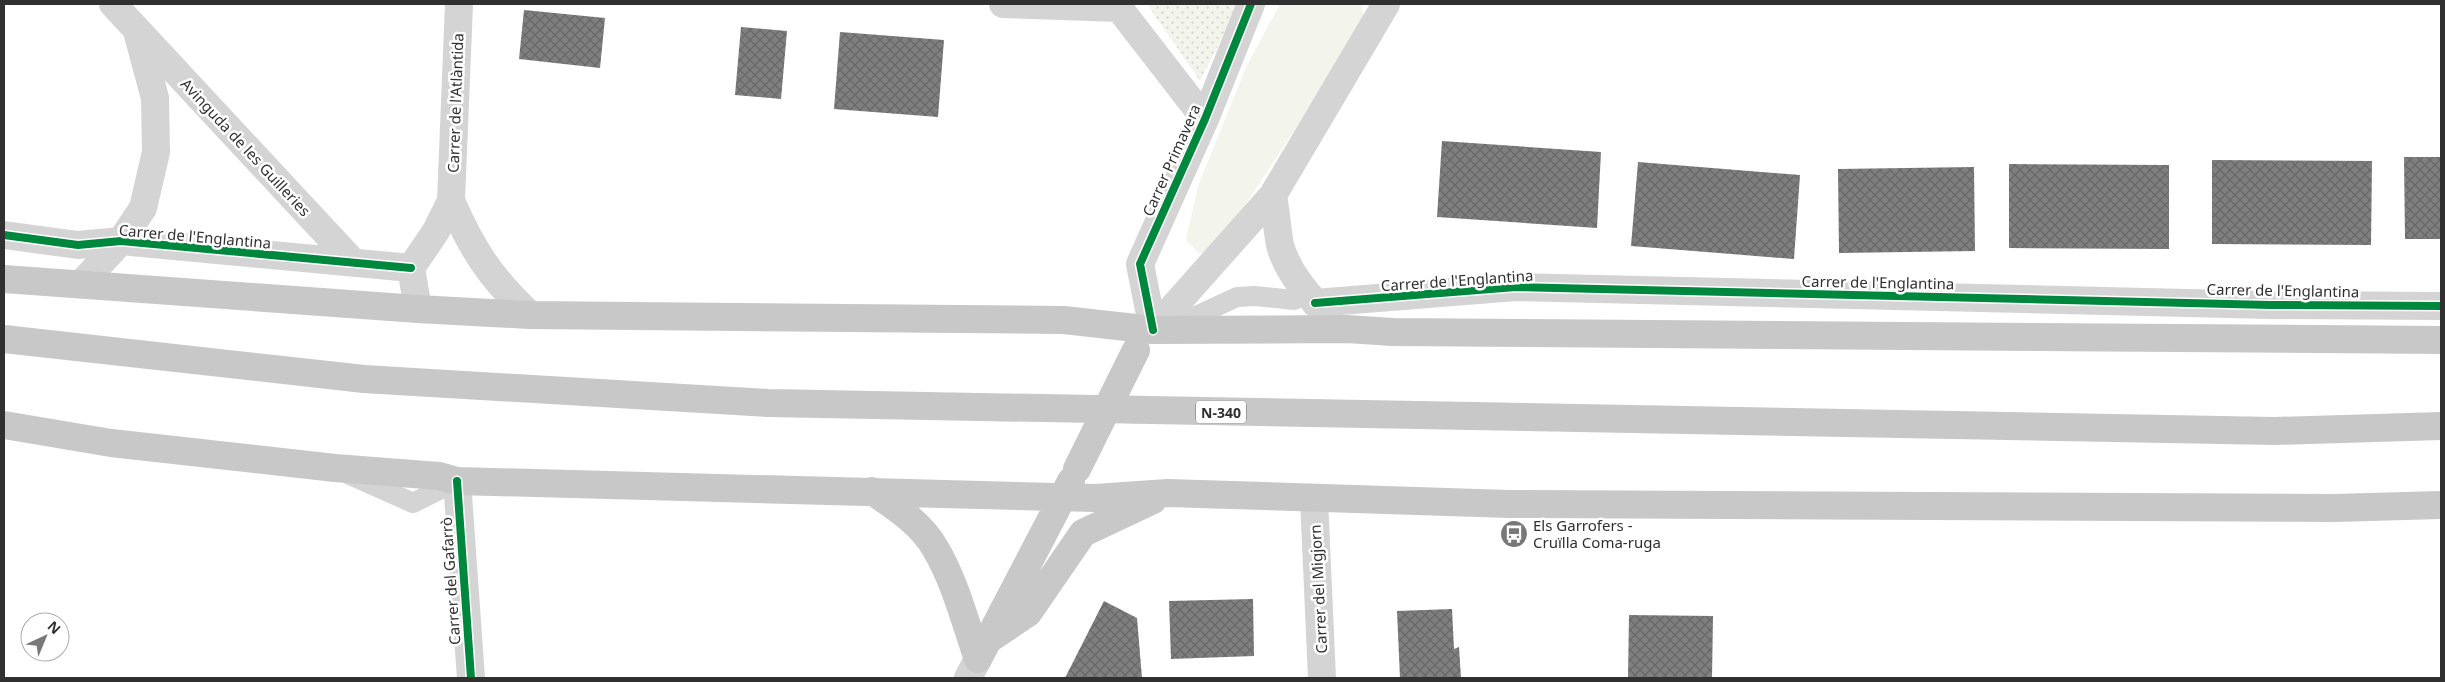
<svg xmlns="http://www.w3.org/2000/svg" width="2445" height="682" font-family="'Noto Sans',sans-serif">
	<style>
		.green { fill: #f3f5ed }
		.park { fill: url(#park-dots) }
		.building { fill: url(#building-cross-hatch) }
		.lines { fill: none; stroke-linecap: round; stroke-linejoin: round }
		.service { stroke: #d4d4d4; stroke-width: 20 }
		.minor { stroke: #d4d4d4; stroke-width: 28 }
		.tertiary { stroke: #d4d4d4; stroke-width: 28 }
		.primary { stroke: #c8c8c8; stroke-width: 28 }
		.primary-bridge { stroke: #c8c8c8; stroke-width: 28 }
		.cycleway-casing { stroke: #fff; stroke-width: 11 }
		.cycleway { stroke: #00873e; stroke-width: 8 }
		.labels { text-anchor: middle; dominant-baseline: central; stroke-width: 5; stroke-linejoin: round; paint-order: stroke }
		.shield { fill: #fff; stroke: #6e6e6e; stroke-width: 1 }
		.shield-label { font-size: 14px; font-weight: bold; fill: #303030 }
		.street-label { font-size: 15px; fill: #303030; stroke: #fff }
		.poi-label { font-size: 15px; fill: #303030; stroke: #fff; text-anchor: start }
	</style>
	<defs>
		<pattern id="park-dots" width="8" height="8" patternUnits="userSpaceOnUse" patternTransform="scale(1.25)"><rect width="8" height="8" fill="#f3f5ed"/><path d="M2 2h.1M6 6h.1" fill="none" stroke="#d1d2cc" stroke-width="1.8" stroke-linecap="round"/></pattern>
		<pattern id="building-cross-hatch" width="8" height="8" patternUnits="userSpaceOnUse" patternTransform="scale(1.25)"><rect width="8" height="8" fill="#7f7f7f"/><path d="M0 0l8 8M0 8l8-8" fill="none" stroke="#686868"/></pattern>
	</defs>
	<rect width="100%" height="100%" fill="#fff"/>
	<path class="green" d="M1280 4H1361L1365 22 1221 242 1200 254 1186 240 1198 186 1247 65Z"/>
	<path class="park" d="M1147 4H1240L1200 81Z"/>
	<path class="building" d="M524 10 605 18 600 68 519 59Z
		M741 27 787 31 781 99 735 95Z
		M840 32 944 40 938 117 834 109Z
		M1442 141 1601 152 1597 228 1437 217Z
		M2404 157H2441V239H2405Z
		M2212 160 2372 161 2371 245 2212 244Z
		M1638 162 1800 175 1794 259 1631 246Z
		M2009 164 2169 165V249L2009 248Z
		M1974 167 1975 251 1839 253 1838 169Z
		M1253 599 1254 656 1171 659 1169 601Z
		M1104 601 1137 618 1142 678H1065Z
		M1452 609 1454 649 1459 647 1461 678H1400L1397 611Z
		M1629 615 1713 616 1712 678H1628Z"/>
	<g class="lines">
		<path class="service" d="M1170 328 1237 297 1255 296 1294 300 1310 294
			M348 474 413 503 457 481"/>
		<path class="minor" d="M113 4 354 263
			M1003 4 1119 8 1205 119
			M1273 195C1276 211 1277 229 1280 245 1287 271 1308 297 1328 314
			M451 201C473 251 490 277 530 315
			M4 235 78 245 121 241 411 268
			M411 268 436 231 451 201 459 4
			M411 268 418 309
			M81 284 121 241 143 208 156 152 155 98 138 35
			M1315 303 1516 287 2270 305 2441 306
			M1153 330 1273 195 1386 4
			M1153 330 1140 264 1205 119 1251 4
			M457 481 471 678
			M1314 499 1322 678"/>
		<path class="tertiary" d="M968 678 978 659"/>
		<path class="primary" d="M4 279 418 309 530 315 1064 320 1153 330 1347 329 1393 332 2441 340
			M4 339 364 379 768 403 2275 431 2441 426
			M4 425 111 443 335 468 439 476 457 481 1095 498 1168 493 1509 504 2334 508 2441 505
			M872 491C895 507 921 523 935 548 955 581 965 622 978 659
			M988 640 1028 613 1083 533 1153 500
			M978 659 1071 481"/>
		<path class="primary-bridge" d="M1077 469 1136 350"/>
		<g class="cycleway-casing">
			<path id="cycleway" d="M4 235 78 245 121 241 411 268
				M1315 303 1516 287 2270 305 2441 306
				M1153 330 1140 264 1205 119 1251 4
				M457 481 471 678"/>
		</g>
		<use href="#cycleway" class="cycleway"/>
	</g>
	<defs>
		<g id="bus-disc" transform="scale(1.4375)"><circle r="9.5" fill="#787878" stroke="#fff"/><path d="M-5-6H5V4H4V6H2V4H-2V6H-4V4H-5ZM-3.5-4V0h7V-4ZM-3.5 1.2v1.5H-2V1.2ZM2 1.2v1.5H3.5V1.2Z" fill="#fff"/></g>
	</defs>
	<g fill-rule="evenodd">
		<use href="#bus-disc" x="1514" y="534"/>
	</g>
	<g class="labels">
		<rect class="shield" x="1196" y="400.5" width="50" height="23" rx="4"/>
		<g class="shield-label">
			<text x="1221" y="412">N-340</text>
		</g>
		<g class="street-label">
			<text transform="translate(455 103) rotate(-88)">Carrer de l'Atlàntida</text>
			<text transform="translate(246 147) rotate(47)">Avinguda de les Guilleries</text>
			<text transform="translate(1171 160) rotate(-66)">Carrer Primavera</text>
			<text transform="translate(195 236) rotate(5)">Carrer de l'Englantina</text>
			<text transform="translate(1457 280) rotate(-4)">Carrer de l'Englantina</text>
			<text transform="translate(1878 282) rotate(1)">Carrer de l'Englantina</text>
			<text transform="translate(2283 290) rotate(1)">Carrer de l'Englantina</text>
			<text transform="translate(450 581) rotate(-94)">Carrer del Gafarrò</text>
			<text transform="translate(1318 589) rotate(-93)">Carrer del Migjorn</text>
		</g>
		<g class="poi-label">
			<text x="1533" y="525">Els Garrofers -<tspan x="1533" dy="17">Cruïlla Coma-ruga</tspan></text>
		</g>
	</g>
	<rect width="2445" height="682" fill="none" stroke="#303030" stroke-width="10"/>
	<g transform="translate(45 637) rotate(44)"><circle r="24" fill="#ffffff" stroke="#acacac"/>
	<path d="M0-4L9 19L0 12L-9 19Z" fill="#787878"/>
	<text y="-8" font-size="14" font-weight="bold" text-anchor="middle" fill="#303030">N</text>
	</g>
</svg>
